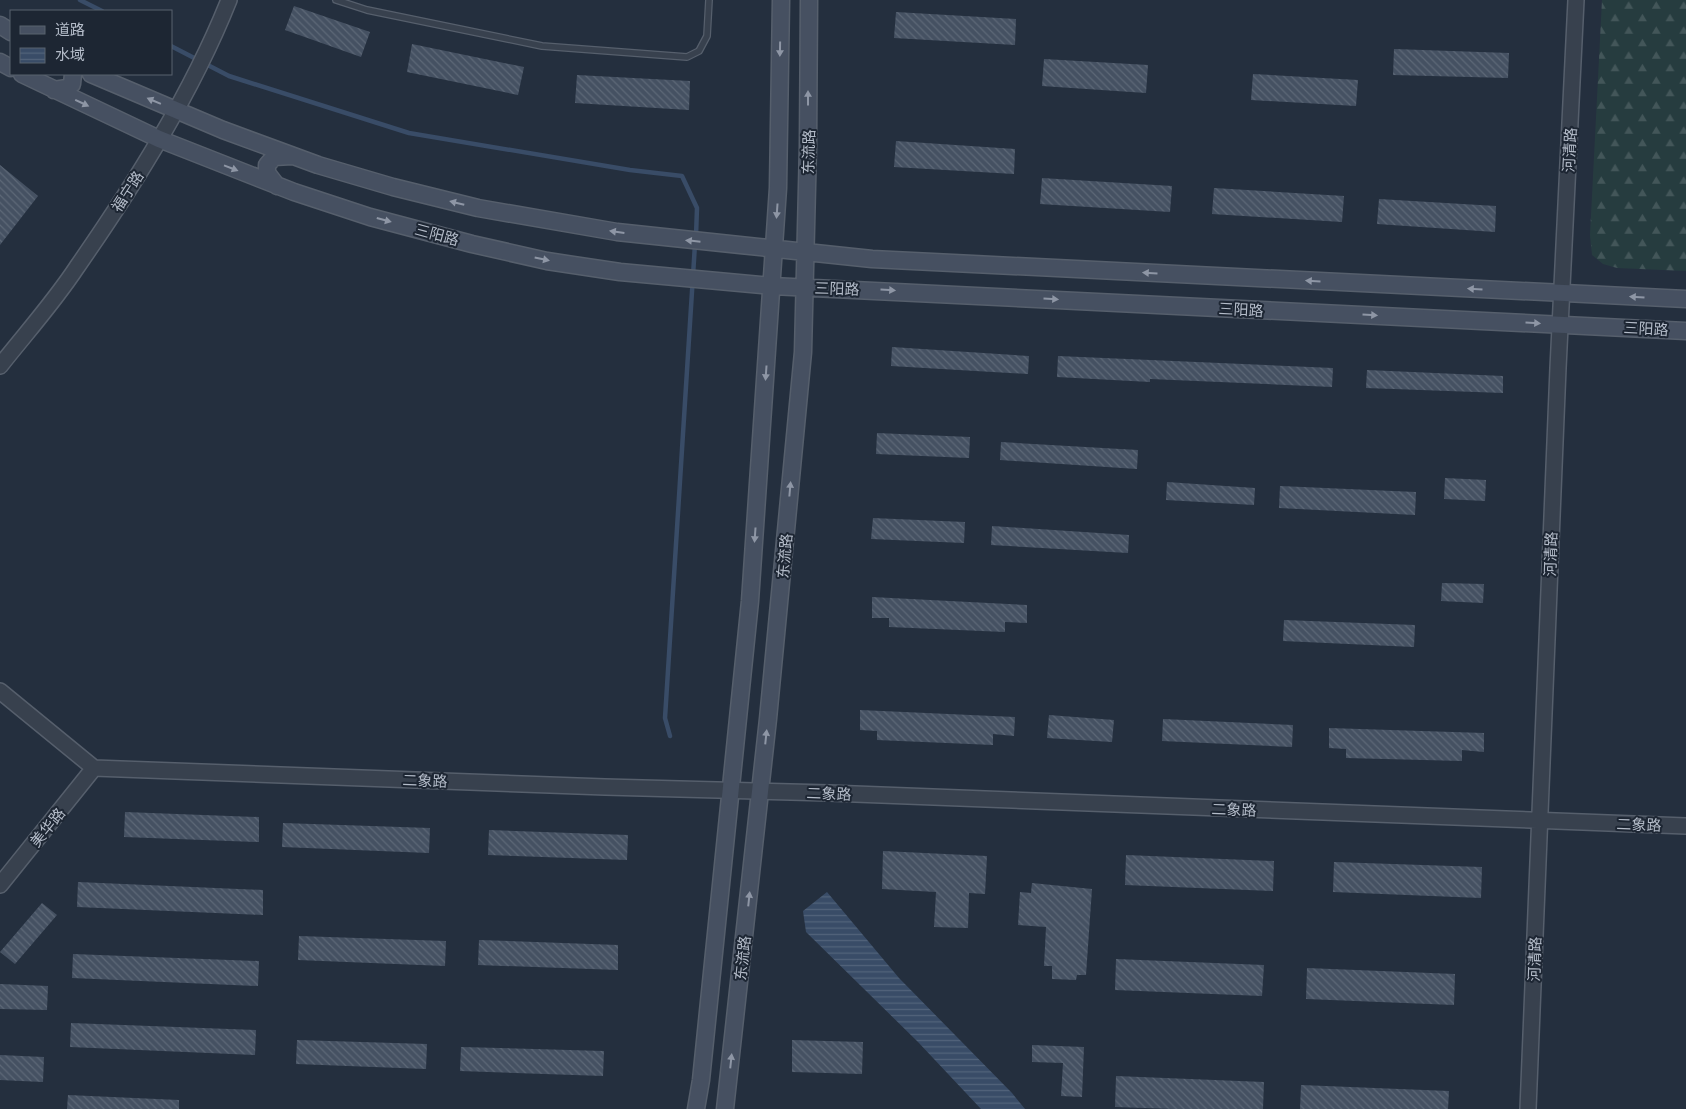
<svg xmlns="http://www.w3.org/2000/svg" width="1686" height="1109" font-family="'Open Sans','Noto Sans SC',sans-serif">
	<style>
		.forest { fill: url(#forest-firs) }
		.water { fill: url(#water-rules) }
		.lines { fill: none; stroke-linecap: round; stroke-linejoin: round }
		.stream { stroke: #394c67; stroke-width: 4.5 }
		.building { fill: url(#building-back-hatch) }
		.service-casing { stroke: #565f6c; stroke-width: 8 }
		.tertiary-casing { stroke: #565f6c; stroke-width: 18 }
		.secondary-casing { stroke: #565f6c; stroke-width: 19 }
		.service { stroke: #38414e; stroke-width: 5.5 }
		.tertiary { stroke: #38414e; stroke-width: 15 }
		.secondary { stroke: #465061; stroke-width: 16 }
		.oneway { fill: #8e96a5 }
		.labels { text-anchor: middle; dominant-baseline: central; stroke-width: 4; stroke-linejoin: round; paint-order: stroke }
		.street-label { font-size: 15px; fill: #b4bcc9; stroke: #1d2633 }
	</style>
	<defs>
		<pattern id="forest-firs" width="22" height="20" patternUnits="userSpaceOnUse" patternTransform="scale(1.25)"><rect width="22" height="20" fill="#263c3f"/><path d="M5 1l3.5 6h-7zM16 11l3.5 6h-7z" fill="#435659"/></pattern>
		<pattern id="water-rules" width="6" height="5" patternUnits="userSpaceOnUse" patternTransform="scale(1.25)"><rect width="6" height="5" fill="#394c67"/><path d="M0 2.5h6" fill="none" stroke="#53647b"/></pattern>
		<pattern id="building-back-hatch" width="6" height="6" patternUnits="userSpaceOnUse" patternTransform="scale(1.25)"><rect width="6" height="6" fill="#455162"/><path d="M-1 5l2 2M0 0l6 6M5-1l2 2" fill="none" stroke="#5d6877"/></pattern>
	</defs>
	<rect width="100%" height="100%" fill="#242f3e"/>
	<path class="forest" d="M1602 0H1686V271L1617 268 1603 264 1592 255 1590 235Z"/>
	<path class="water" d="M827 892 899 978 1012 1093 1025 1109H981L918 1042 806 932 803 911Z"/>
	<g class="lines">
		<path class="stream" d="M80 0 102 11
			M171 46 229 76 409 133 630 170 682 176 697 208 696 236
			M670 736 665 718 695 244"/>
	</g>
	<path class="building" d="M294 6 370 32 361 57 285 30Z
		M896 12 1016 19 1015 45 894 38Z
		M412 44 524 67 518 95 407 72Z
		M1394 49 1509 53 1508 78 1393 75Z
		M1044 59 1148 65 1146 93 1042 86Z
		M1253 74 1358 80 1356 106 1251 100Z
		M577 75 690 81 689 110 575 103Z
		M896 141 1015 149 1014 174 894 167Z
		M0 165 38 196 0 245Z
		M1042 178 1172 186 1170 212 1040 204Z
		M1214 188 1344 196 1342 222 1212 214Z
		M1379 199 1496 206 1495 232 1377 224Z
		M892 347 1029 356 1028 374 891 366Z
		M1058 356 1333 368 1332 387 1150 379V382L1057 377Z
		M1367 370 1503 376V393L1366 388Z
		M877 433 970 437 969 458 876 454Z
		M1001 442 1138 450 1137 469 1000 460Z
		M1445 478 1486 480 1485 501 1444 499Z
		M1167 482 1255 488 1254 505 1166 500Z
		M1280 486 1416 492 1415 515 1279 508Z
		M873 518 965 522 964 543 871 539Z
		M992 526 1129 535 1128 553 991 545Z
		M1442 583 1484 584 1483 603 1441 601Z
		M872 597 1027 605V623L1005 622V632L889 627V618H872Z
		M1284 620 1415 625 1414 647 1283 641Z
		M860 710 1015 717 1014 736 993 734V745L877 740V731L860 730Z
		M1049 715 1114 720 1112 742 1047 738Z
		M1163 719 1293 725 1292 747 1162 741Z
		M1329 728 1484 733V752L1462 750V761L1346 758V749L1329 748Z
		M125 812 259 817V842L124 837Z
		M283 823 430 828 429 853 282 847Z
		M489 830 628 835 627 860 488 855Z
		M883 851 987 856 985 894 969 893 968 928 934 927 936 892 882 889Z
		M1126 855 1274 861 1273 891 1125 885Z
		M1334 862 1482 867 1481 898 1333 892Z
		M78 882 263 890V915L77 907Z
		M1032 883 1092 889 1086 975H1077L1076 980 1052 979V966H1044L1046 927 1018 925 1020 892 1031 893Z
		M42 903 57 915 15 964 0 952Z
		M299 936 446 941 445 966 298 960Z
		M479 940 618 945V970L478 965Z
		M73 954 259 961 258 986 72 978Z
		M1116 959 1264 965 1262 996 1115 990Z
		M1307 968 1455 974 1454 1005 1306 999Z
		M0 984 48 986 47 1010 0 1009Z
		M71 1023 256 1030 255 1055 70 1047Z
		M297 1040 427 1044 426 1069 296 1064Z
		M792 1040 863 1042 862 1074 792 1072Z
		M1032 1045 1084 1047 1082 1097 1061 1096 1063 1063 1032 1062Z
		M461 1047 604 1051 603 1076 460 1071Z
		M0 1055 44 1057 43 1082 0 1080Z
		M1116 1076 1264 1082 1263 1109H1174L1115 1107Z
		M1301 1085 1449 1091 1448 1109H1300Z
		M68 1095 179 1100V1109H67Z"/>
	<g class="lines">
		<g class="service-casing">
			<path id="service" d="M336 0 367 10 542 46 687 57 699 51 707 36 709 0"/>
		</g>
		<g class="tertiary-casing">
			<path id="tertiary" d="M0 366C26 333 54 302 77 267 134 185 192 93 229 0
				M0 691 94 768 605 787 829 793 1686 826
				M0 885 94 768
				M1528 1109 1558 368 1576 0"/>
		</g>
		<g class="secondary-casing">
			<path id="secondary" d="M0 25 11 32
				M0 62 11 68
				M22 74 159 139 294 192 370 217 472 244 547 261 620 272 772 286 1686 331
				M91 74 223 130 318 165 393 187 478 208 617 232 872 259 1686 299
				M54 90 67 88 72 84 73 74
				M277 186 267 173V165L274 157 292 156
				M696 1109 701 1080 750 601 778 188 781 0
				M725 1109 768 719 803 352 808 146 809 0"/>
		</g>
		<use href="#service" class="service"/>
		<use href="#tertiary" class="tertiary"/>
		<use href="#secondary" class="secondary"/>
	</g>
	<defs><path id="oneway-solid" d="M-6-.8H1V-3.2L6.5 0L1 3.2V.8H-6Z" transform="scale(1.25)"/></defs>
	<g class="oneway">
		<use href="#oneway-solid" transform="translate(780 49) rotate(91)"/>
		<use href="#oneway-solid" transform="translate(808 98) rotate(-90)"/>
		<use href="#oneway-solid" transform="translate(154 101) rotate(-157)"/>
		<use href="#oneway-solid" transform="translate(82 103) rotate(25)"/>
		<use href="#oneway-solid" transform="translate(231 168) rotate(21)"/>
		<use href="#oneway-solid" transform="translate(457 203) rotate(-166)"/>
		<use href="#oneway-solid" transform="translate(777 211) rotate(94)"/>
		<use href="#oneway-solid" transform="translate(384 220) rotate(15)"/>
		<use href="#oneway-solid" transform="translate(617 232) rotate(-172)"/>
		<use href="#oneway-solid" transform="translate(693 241) rotate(-174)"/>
		<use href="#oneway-solid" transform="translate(542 259) rotate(12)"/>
		<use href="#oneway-solid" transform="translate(1150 273) rotate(-177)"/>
		<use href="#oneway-solid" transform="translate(1313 281) rotate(-177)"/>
		<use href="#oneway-solid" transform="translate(1475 289) rotate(-177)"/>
		<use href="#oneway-solid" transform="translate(888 290) rotate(3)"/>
		<use href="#oneway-solid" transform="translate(1637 297) rotate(-177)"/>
		<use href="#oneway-solid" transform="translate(1051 299) rotate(3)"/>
		<use href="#oneway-solid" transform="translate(1370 315) rotate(3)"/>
		<use href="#oneway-solid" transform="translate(1533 323) rotate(3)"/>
		<use href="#oneway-solid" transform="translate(766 373) rotate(94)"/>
		<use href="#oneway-solid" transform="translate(790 489) rotate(-85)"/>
		<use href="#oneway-solid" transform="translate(755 535) rotate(94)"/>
		<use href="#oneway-solid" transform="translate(766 737) rotate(-84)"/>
		<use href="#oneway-solid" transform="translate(749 899) rotate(-84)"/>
		<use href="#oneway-solid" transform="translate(731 1061) rotate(-84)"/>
	</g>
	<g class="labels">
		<g class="street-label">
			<text transform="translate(1569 150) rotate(-87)">河清路</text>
			<text transform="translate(808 152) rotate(-89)">东流路</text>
			<text transform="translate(127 191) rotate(-57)">福宁路</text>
			<text transform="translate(437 234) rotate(15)">三阳路</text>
			<text transform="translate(837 288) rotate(2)">三阳路</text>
			<text transform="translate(1241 309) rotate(3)">三阳路</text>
			<text transform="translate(1646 328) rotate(3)">三阳路</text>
			<text transform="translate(1550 554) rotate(-88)">河清路</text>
			<text transform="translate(784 556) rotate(-85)">东流路</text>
			<text transform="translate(425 780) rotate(2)">二象路</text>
			<text transform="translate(829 793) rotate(2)">二象路</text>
			<text transform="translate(1234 809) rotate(2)">二象路</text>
			<text transform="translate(1639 824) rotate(2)">二象路</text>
			<text transform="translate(47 827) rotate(-51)">美华路</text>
			<text transform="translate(742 958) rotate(-84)">东流路</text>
			<text transform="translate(1534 959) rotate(-88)">河清路</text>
		</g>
	</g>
	<rect x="10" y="10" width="162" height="65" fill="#1d2633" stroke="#59626f"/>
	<rect x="20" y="26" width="25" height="8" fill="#465061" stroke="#59626f"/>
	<text x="55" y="35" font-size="15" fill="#b4bcc9">道路</text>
	<rect x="20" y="48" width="25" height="15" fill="url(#water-rules)" stroke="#59626f"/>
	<text x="55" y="60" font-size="15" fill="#b4bcc9">水域</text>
</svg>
